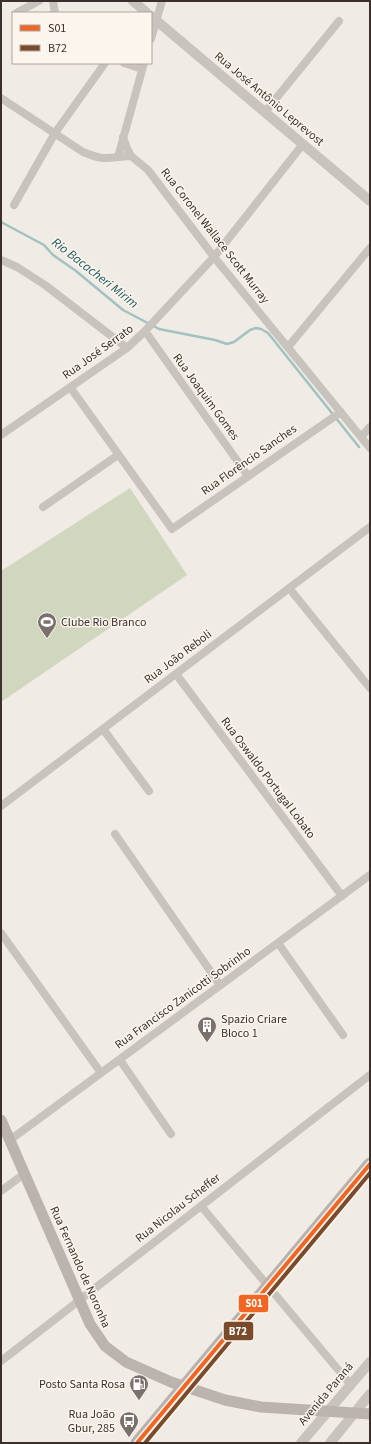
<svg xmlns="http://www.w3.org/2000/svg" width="371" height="1444" font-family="'Source Sans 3',sans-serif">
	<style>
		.green { fill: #d1d6bf }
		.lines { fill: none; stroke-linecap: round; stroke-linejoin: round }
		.stream { stroke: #a1c2c1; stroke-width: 2.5 }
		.minor { stroke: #c9c3be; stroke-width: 8 }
		.tertiary { stroke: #c9c3be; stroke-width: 10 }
		.secondary { stroke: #bab3ae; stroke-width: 11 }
		.primary { stroke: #b8b1ad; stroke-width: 13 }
		.bus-1-casing { stroke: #fbf5ee; stroke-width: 7 }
		.bus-2-casing { stroke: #fbf5ee; stroke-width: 7 }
		.bus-1 { stroke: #f26522; stroke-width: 4 }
		.bus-2 { stroke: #7a4b2a; stroke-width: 4 }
		.labels { text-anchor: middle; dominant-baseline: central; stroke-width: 3; stroke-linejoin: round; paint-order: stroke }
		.street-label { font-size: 12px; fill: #3b302b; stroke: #fbf5ee }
		.poi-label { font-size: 12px; fill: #3b302b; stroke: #fbf5ee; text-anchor: start }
		.water-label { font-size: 13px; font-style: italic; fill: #1f5a5e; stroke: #fbf5ee }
		.line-badge { stroke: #fbf5ee; stroke-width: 1.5 }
		.badge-label { font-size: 11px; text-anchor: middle; font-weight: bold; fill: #fff }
	</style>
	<rect width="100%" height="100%" fill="#f0ebe5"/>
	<path class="green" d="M130 488 187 575 1 702V571Z"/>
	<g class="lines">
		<path class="stream" d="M1 222 44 245 53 255 76 271 123 310 159 329 215 340 227 344 234 342 250 330 256 328 261 329 268 333 359 447"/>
		<path class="minor" d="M53 1 55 13
			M16 13 39 1
			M151 39 162 1
			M124 63 142 69
			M1 98 83 152C107 162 108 157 131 156L148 170 214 257 370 448
			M265 112 339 21
			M123 137 127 148 131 156
			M118 157 144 63
			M14 205 55 133 105 63
			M1 260 17 267 45 285 127 348
			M145 331 248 476
			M288 347 370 248
			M70 387 172 529 341 412
			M1 435 127 348 145 331 214 257 303 144
			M361 437 370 427
			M43 507 118 455
			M289 588 370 688
			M176 674 342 896
			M103 729 149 791
			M1 806 370 527
			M115 834 220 985
			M1 933 101 1073
			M278 943 343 1035
			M120 1060 171 1134
			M10 1140 370 875
			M1 1191 24 1174
			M201 1206 351 1385
			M1 1361 370 1075"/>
		<path class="tertiary" d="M133 1 147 13
			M151 16 370 201
			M301 1443 370 1362
			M330 1443 370 1394"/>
		<path class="secondary" d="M1 1120 90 1324 105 1346 126 1362 171 1382 225 1400 261 1407 370 1414"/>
		<path class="primary" d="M137 1443 370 1164"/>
		<g class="bus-1-casing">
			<path id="bus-1" d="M137 1443 370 1164"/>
		</g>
		<g class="bus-2-casing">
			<path id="bus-2" d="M145 1443 370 1173"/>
		</g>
		<use href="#bus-1" class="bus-1"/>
		<use href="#bus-2" class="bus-2"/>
	</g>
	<defs>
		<g id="stadium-pin" transform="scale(1)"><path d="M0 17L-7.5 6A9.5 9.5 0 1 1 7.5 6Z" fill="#7a716c" stroke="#fbf5ee"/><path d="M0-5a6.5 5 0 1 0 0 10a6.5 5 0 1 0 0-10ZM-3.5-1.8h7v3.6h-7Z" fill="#fff"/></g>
		<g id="building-pin" transform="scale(1)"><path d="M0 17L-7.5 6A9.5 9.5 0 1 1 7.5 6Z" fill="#7a716c" stroke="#fbf5ee"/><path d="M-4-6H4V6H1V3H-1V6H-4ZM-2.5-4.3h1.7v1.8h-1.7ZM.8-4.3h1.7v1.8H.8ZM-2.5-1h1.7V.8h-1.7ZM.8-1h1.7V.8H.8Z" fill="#fff"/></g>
		<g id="fuel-pin" transform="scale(1)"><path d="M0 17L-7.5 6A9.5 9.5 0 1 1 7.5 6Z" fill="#7a716c" stroke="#fbf5ee"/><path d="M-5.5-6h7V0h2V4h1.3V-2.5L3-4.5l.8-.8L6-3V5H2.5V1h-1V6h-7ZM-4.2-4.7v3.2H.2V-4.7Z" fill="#fff"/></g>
		<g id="bus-pin" transform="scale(1)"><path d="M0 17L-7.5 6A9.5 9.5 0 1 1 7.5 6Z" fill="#7a716c" stroke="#fbf5ee"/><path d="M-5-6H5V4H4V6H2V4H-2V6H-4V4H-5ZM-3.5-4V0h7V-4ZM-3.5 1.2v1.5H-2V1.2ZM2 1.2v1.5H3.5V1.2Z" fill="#fff"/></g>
	</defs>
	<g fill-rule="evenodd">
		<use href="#stadium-pin" x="47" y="622"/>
		<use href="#building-pin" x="207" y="1026"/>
		<use href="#fuel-pin" x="139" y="1384"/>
		<use href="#bus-pin" x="129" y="1421"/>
	</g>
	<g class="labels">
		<g class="street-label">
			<text transform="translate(269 99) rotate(40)">Rua José Antônio Leprevost</text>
			<text transform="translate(215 236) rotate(52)">Rua Coronel Wallace Scott Murray</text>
			<text transform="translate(98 352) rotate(-36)">Rua José Serrato</text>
			<text transform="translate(206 397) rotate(54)">Rua Joaquim Gomes</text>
			<text transform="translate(249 460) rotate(-35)">Rua Florêncio Sanches</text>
			<text transform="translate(178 657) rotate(-37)">Rua João Reboli</text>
			<text transform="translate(268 778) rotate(53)">Rua Oswaldo Portugal Lobato</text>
			<text transform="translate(183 998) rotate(-36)">Rua Francisco Zanicotti Sobrinho</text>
			<text transform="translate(178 1208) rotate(-38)">Rua Nicolau Scheffer</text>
			<text transform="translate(80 1267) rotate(66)">Rua Fernando de Noronha</text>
			<text transform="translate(326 1394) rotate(-50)">Avenida Paraná</text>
		</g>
		<g class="poi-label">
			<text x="61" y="622">Clube Rio Branco</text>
			<text x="221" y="1019">Spazio Criare<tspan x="221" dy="14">Bloco 1</tspan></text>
			<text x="125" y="1384" text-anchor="end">Posto Santa Rosa</text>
			<text x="115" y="1414" text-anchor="end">Rua João<tspan x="115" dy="14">Gbur, 285</tspan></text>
		</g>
		<g class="water-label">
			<text transform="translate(95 273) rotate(38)">Rio Bacacheri Mirim</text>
		</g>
	</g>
	<g class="line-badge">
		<rect x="238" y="1294" width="31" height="19" rx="4" fill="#f26522"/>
		<rect x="223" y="1321" width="31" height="20" rx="4" fill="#7a4b2a"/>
	</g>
	<g class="badge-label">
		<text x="254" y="1307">S01</text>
		<text x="238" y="1335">B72</text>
	</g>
	<rect width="371" height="1444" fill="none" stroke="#3b302b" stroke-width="4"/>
	<rect x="12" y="12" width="140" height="52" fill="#fbf5ee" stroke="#aea6a0"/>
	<rect x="20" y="25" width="20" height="6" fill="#f26522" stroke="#aea6a0"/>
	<text x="48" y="32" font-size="12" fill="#3b302b">S01</text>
	<rect x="20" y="45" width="20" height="6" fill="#7a4b2a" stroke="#aea6a0"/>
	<text x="48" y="52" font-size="12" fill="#3b302b">B72</text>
</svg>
